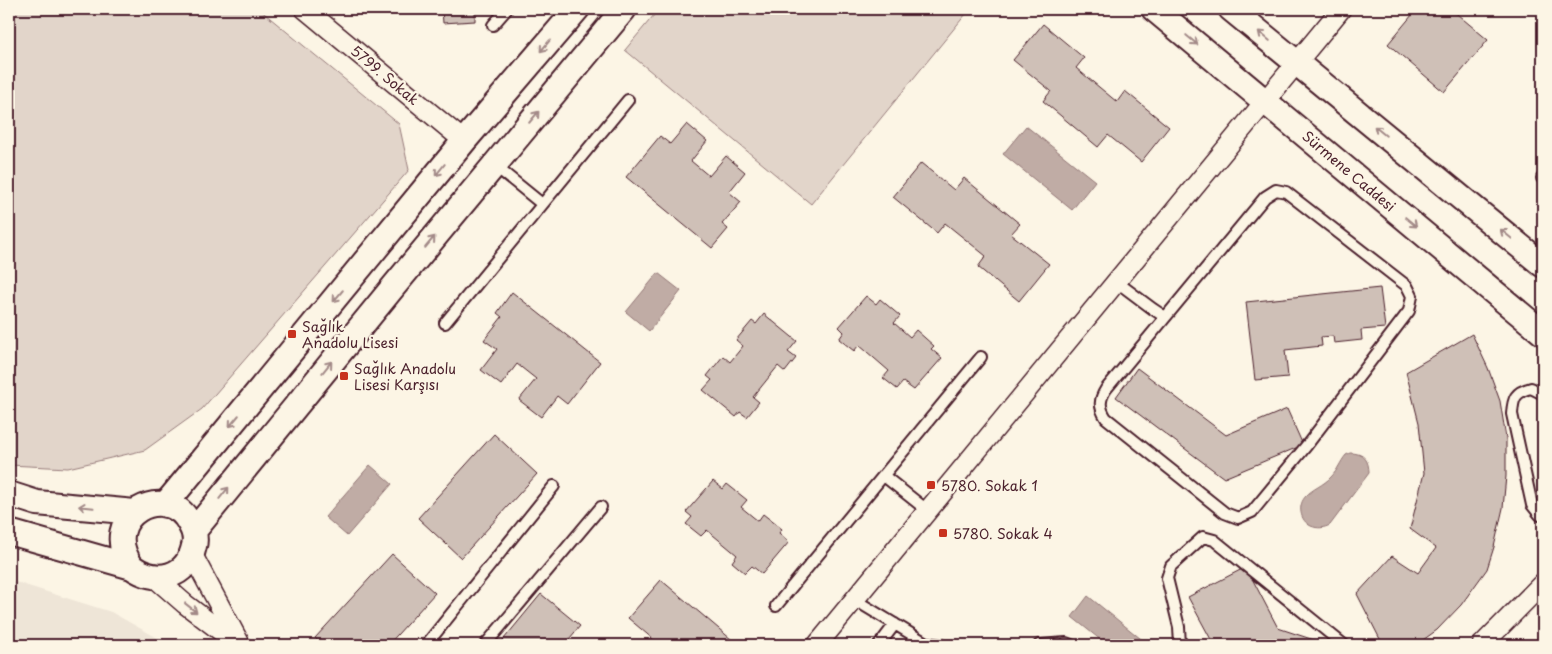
<svg xmlns="http://www.w3.org/2000/svg" width="1552" height="654" font-family="'Playpen Sans',sans-serif">
	<style>
		.built { fill: #eee5d7 }
		.green { fill: #e2d5ca; stroke: #967a7a }
		.water { fill: #c0aca5; stroke: #917474 }
		.building { fill: #cfc0b7; stroke: #4a1f2b }
		.lines { fill: none; stroke-linecap: round; stroke-linejoin: round }
		.service-casing { stroke: #4a1f2b; stroke-width: 14 }
		.minor-casing { stroke: #4a1f2b; stroke-width: 22 }
		.tertiary-casing { stroke: #4a1f2b; stroke-width: 28 }
		.service { stroke: #fcf5e5; stroke-width: 10 }
		.minor { stroke: #fcf5e5; stroke-width: 19 }
		.tertiary { stroke: #fcf5e5; stroke-width: 24 }
		.oneway { stroke: #a38a88 }
		.poi-dot { fill: #c8321e; stroke: #fcf5e5; stroke-width: 2 }
		.labels { text-anchor: middle; dominant-baseline: central; stroke-width: 4.5; stroke-linejoin: round; paint-order: stroke }
		.street-label { font-size: 14px; fill: #4a1f2b; stroke: #fcf5e5 }
		.poi-label { font-size: 14px; fill: #4a1f2b; stroke: #fcf5e5; text-anchor: start }
	</style>
	<rect width="100%" height="100%" fill="#fcf5e5"/>
	<filter id="ink" filterUnits="userSpaceOnUse"><feTurbulence type="fractalNoise" baseFrequency=".02" numOctaves="2"/><feDisplacementMap in="SourceGraphic" scale="10" xChannelSelector="R" yChannelSelector="G"/><feConvolveMatrix kernelMatrix="1 2 1 2 8 2 1 2 1" color-interpolation-filters="sRGB"/></filter>
	<g filter="url(#ink)">
		<path class="built" d="M9 580 111 612 170 645H9Z"/>
		<path class="green" d="M9 9H259L399 124 409 170 202 409 145 450 68 468 9 465Z
			M659 9H970L811 204 625 50Z"/>
		<path class="water" d="M1026 126 1095 181 1072 210 1003 154Z
			M658 273 681 291 649 331 626 312Z
			M1350 453C1364 453 1369 460 1369 473L1330 525C1324 528 1318 529 1311 526 1300 521 1297 505 1306 496 1312 489 1324 485 1331 477 1338 470 1340 462 1346 455Z
			M370 465 392 484 347 536 325 517Z
			M1088 596 1146 643 1144 645H1107L1072 617Z"/>
		<path class="building" d="M425 9H475V21L443 23 442 10 425 11Z
			M1417 9H1451L1488 40 1444 92 1388 44Z
			M1043 24 1084 58 1076 68 1117 102 1125 91 1169 127 1141 162 1108 135 1098 147 1043 101 1051 91 1013 60Z
			M687 124 707 141 691 161 709 176 726 156 745 172 729 192 741 202 722 224 728 229 712 248 626 177 660 136 670 144Z
			M921 163 954 190 964 178 1020 224 1011 234 1049 264 1019 301 978 267 986 256 945 223 937 233 893 197Z
			M1380 288 1385 328 1361 330 1362 340 1334 343 1333 336 1321 337 1322 346 1285 350 1288 377 1255 380 1246 302Z
			M512 292 600 362 567 404 557 396 541 417 519 400 536 379 517 364 501 385 481 370 497 349 484 340 502 317 497 313Z
			M866 296 876 304 880 299 900 316 894 323 910 337 916 330 934 346 931 349 942 358 914 390 903 382 897 389 883 378 889 371 859 345 854 351 839 339 844 332 839 327Z
			M764 314 797 341 788 352 796 358 785 372 778 366 753 397 759 402 747 417 740 412 736 417 703 390 712 380 707 376 723 356 730 362 743 346 736 340 752 321 756 324Z
			M1472 334 1488 368 1500 401 1506 438V476L1503 508 1494 547 1487 569 1461 605 1437 630 1416 645H1383L1357 594 1392 556 1418 573 1436 548 1410 529 1424 473 1419 423 1406 372Z
			M1137 368 1226 435 1287 409 1303 445 1224 478 1116 397Z
			M494 434 537 474 461 558 418 518Z
			M713 481 723 489 727 484 747 500 741 507 758 521 763 514 782 529 779 533 789 542 762 574 752 566 745 573 732 562 737 555 707 530 701 536 686 524 692 517 686 512Z
			M392 554 435 593 388 645H323L315 638Z
			M1246 567 1278 628 1329 645H1214L1188 597Z
			M661 580 738 645H660L628 618Z
			M541 594 580 626 564 645H499Z"/>
		<g class="lines">
			<g class="service-casing">
				<path id="service" d="M493 25 507 9
					M494 165 542 204
					M1542 178 1543 179
					M1276 190 1286 192 1407 286 1412 296 1409 311 1307 445 1252 512 1238 518 1225 513 1106 418C1099 407 1099 400 1106 389L1265 197Z
					M1117 282 1153 309 1165 317
					M445 323 628 100
					M1543 394 1531 388C1515 392 1513 398 1512 414L1532 505 1540 515 1543 516
					M884 476 928 511
					M855 600 926 643 941 645
					M776 606 981 357
					M426 645 554 486
					M485 645 601 507
					M879 645 895 624
					M1039 645 1066 643 1071 645
					M1180 645 1179 627 1167 578 1171 566 1203 537 1214 540 1344 645"/>
			</g>
			<g class="minor-casing">
				<path id="minor" d="M305 9 464 141
					M192 554 239 642
					M154 577 185 604 239 645
					M817 645 1341 9
					M1482 645 1543 583"/>
			</g>
			<g class="tertiary-casing">
				<path id="tertiary" d="M1154 9 1543 333
					M1231 9 1543 265
					M9 494 37 503 135 512
					M165 505 464 141 577 9
					M194 531 394 286 624 9
					M9 532 132 567C156 584 187 579 194 546 196 539 194 531 190 524 168 479 95 516 132 567"/>
			</g>
			<use href="#service" class="service"/>
			<use href="#minor" class="minor"/>
			<use href="#tertiary" class="tertiary"/>
		</g>
		<defs><path id="oneway-shaft" d="M-6 0H5M1.5-3L5.5 0L1.5 3" fill="none" stroke-width="1.6" stroke-linecap="round" stroke-linejoin="round" transform="scale(1.25)"/></defs>
		<g class="oneway">
			<use href="#oneway-shaft" transform="translate(1264 36) rotate(-140)"/>
			<use href="#oneway-shaft" transform="translate(1192 40) rotate(40)"/>
			<use href="#oneway-shaft" transform="translate(545 46) rotate(130)"/>
			<use href="#oneway-shaft" transform="translate(534 117) rotate(-50)"/>
			<use href="#oneway-shaft" transform="translate(1380 131) rotate(-141)"/>
			<use href="#oneway-shaft" transform="translate(440 170) rotate(129)"/>
			<use href="#oneway-shaft" transform="translate(1411 222) rotate(40)"/>
			<use href="#oneway-shaft" transform="translate(1506 234) rotate(-141)"/>
			<use href="#oneway-shaft" transform="translate(430 242) rotate(-50)"/>
			<use href="#oneway-shaft" transform="translate(338 296) rotate(130)"/>
			<use href="#oneway-shaft" transform="translate(327 367) rotate(-51)"/>
			<use href="#oneway-shaft" transform="translate(234 421) rotate(130)"/>
			<use href="#oneway-shaft" transform="translate(224 493) rotate(-51)"/>
			<use href="#oneway-shaft" transform="translate(86 507) rotate(-174)"/>
			<use href="#oneway-shaft" transform="translate(191 608) rotate(38)"/>
		</g>
	</g>
	<g class="poi-dot">
		<rect x="287" y="329" width="10" height="10" rx="2.5"/>
		<rect x="339" y="371" width="10" height="10" rx="2.5"/>
		<rect x="926" y="480" width="10" height="10" rx="2.5"/>
		<rect x="938" y="528" width="10" height="10" rx="2.5"/>
	</g>
	<g class="labels">
		<g class="street-label">
			<text transform="translate(385 75) rotate(40)">5799. Sokak</text>
			<text transform="translate(1349 171) rotate(40)">Sürmene Caddesi</text>
		</g>
		<g class="poi-label">
			<text x="302" y="326">Sağlık<tspan x="302" dy="16">Anadolu Lisesi</tspan></text>
			<text x="354" y="368">Sağlık Anadolu<tspan x="354" dy="16">Lisesi Karşısı</tspan></text>
			<text x="941" y="485">5780. Sokak 1</text>
			<text x="953" y="533">5780. Sokak 4</text>
		</g>
	</g>
	<rect width="1552" height="654" fill="none" stroke="#fcf5e5" stroke-width="30"/>
	<rect x="15" y="15" width="1522" height="624" fill="none" stroke="#4a1f2b" stroke-width="2" filter="url(#ink)"/>
</svg>
